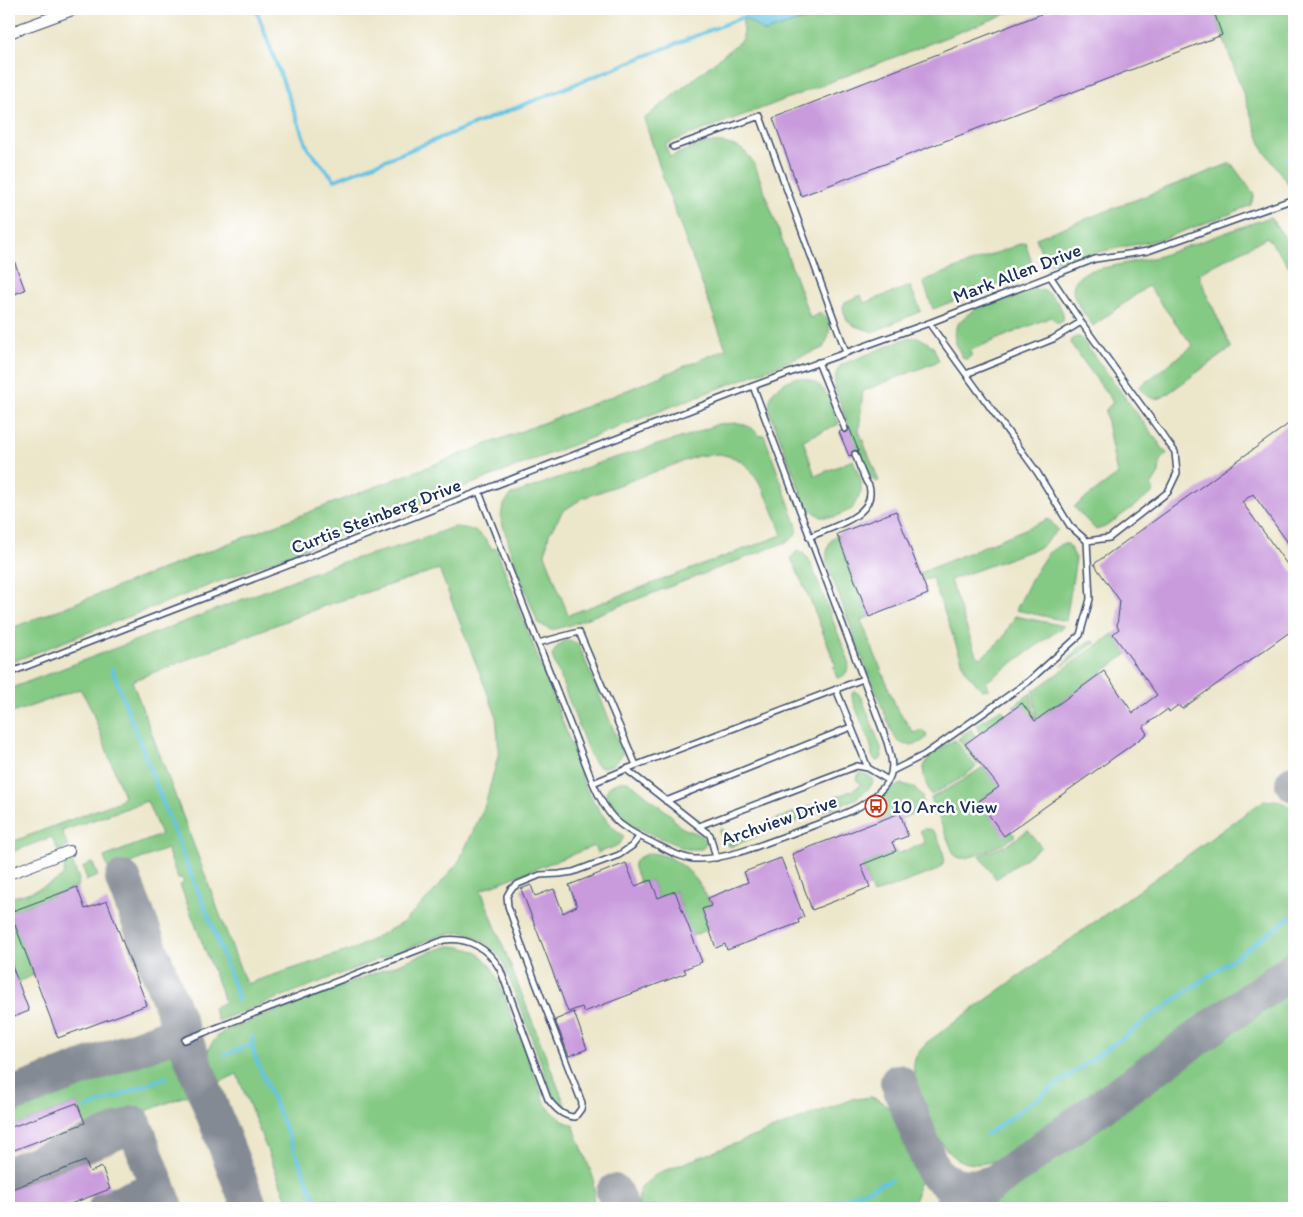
<svg xmlns="http://www.w3.org/2000/svg" width="1303" height="1217" font-family="Itim,sans-serif">
	<style>
		.green { fill: #84c984; stroke: #507c71; fill-rule: evenodd }
		.water { fill: #65c4e3; stroke: #407aa0 }
		.lines { fill: none; stroke-linecap: round; stroke-linejoin: round }
		.stream { stroke: #65c4e3; stroke-width: 4 }
		.taxiway { stroke: #848a94; stroke-width: 36 }
		.building { fill: #c99bdd }
		.service-casing { stroke: #3a4a6e; stroke-width: 8 }
		.minor-casing { stroke: #3a4a6e; stroke-width: 12 }
		.service { stroke: #fff; stroke-width: 5 }
		.minor { stroke: #fff; stroke-width: 10 }
		.labels { text-anchor: middle; dominant-baseline: central; stroke-width: 5; stroke-linejoin: round; paint-order: stroke }
		.street-label { font-size: 19px; fill: #1b2f5e; stroke: #fff }
		.poi-label { font-size: 19px; fill: #1b2f5e; stroke: #fff; text-anchor: start }
	</style>
	<rect width="100%" height="100%" fill="#fff"/>
	<filter id="ink" filterUnits="userSpaceOnUse"><feTurbulence type="fractalNoise" baseFrequency=".02" numOctaves="2"/><feDisplacementMap in="SourceGraphic" scale="10" xChannelSelector="R" yChannelSelector="G"/><feConvolveMatrix kernelMatrix="1 2 1 2 8 2 1 2 1" color-interpolation-filters="sRGB"/></filter>
	<filter id="wash" filterUnits="userSpaceOnUse"><feTurbulence type="fractalNoise" baseFrequency=".0096" numOctaves="4" result="noise"/><feDisplacementMap in="SourceGraphic" scale="20" xChannelSelector="R" yChannelSelector="G"/><feGaussianBlur stdDeviation="1.12" result="paint"/><feColorMatrix in="noise" values="0 0 0 0 0 0 0 0 0 0 0 0 0 0 0 0 0 1.4 0 .05"/><feComposite in="paint" operator="in"/></filter>
	<g filter="url(#wash)">
		<rect width="100%" height="100%" fill="#ece6ca"/>
		<path class="green" d="M837 9H902L907 12 916 9H1019L768 106 665 144 670 157C692 148 708 138 731 145 736 146 742 149 745 152 749 155 752 161 755 165L810 318 821 313 828 318C831 330 829 337 823 348L9 663V629L291 519 608 398 726 349 669 195 644 119 743 39V17L765 32Z
			M1213 9H1294V187L1291 188 1263 149Z
			M1231 163 1254 194 1251 205 1230 214 1162 239 1070 258 1046 265 1036 238Z
			M1270 217 1294 250V273L1267 237 1198 274 1231 348 1163 397C1152 402 1146 395 1139 387L1193 346 1148 286 1093 326C1080 306 1058 287 1088 271L1157 257Z
			M1025 242 1034 270 933 309 923 281Z
			M910 286 921 311 873 332 855 326 847 320 844 312 843 307 845 302 861 295 864 303Z
			M1032 289C1038 289 1043 290 1048 293 1056 299 1066 312 1063 321L1058 324 1051 317 971 350V356L967 359H964C959 352 952 339 955 330 962 309 1005 297 1024 290Z
			M918 337 933 346 939 361 863 391 859 431 879 481 875 482 869 473 864 469 835 389C834 379 835 373 841 365L907 338Z
			M1076 337H1080L1167 454 1160 460 1159 473 1151 486 1154 492 1105 527 1096 530 1074 507 1117 475 1105 411 1113 402 1071 344 1072 339Z
			M794 378C825 377 830 400 839 424L803 440 815 476 853 460 861 481V492L852 509 835 517H821L809 508 804 501 769 410C769 390 777 386 794 378Z
			M740 423 752 428 760 436 764 435 797 526C797 533 795 537 789 541L570 625 551 630 538 623 508 544 509 543C502 522 495 514 511 495L604 461 687 436 718 424ZM720 454C726 456 734 457 739 460 759 471 775 514 782 535L568 615 545 554 549 534 563 511 583 498 698 456Z
			M1049 519 1058 530 1041 547 950 580 976 655 981 658 1003 638 1015 616 1064 626 986 682 989 689 982 690 966 672 932 578 923 580 920 573Z
			M453 527C474 528 481 532 492 549L496 548 568 736 585 787 599 810 611 826 624 836C622 847 607 849 597 853L594 846 481 890 567 1110 561 1106 553 1094 503 962 496 952 486 943 475 937 463 932 442 935 218 1021 213 1008 225 1002 180 885 184 883 182 878 178 879 167 849 109 871 104 857 161 835 147 801 62 831 68 847 58 851 52 837 9 853V843L120 801 124 796 90 706 80 689 9 714V689L332 565 411 543ZM439 569 496 715 499 753 484 808 459 861 431 895 402 923 356 948 246 984 132 681 324 606Z
			M837 534 869 617 861 620 897 709 914 733 922 730 926 733 927 737C920 745 905 749 896 739 895 737 893 734 892 731L868 673 827 564C826 553 827 542 837 534Z
			M1061 544H1068L1076 558 1066 621 1016 610 1033 576 1047 554Z
			M797 551H801L809 559 849 662C848 671 846 677 837 678L833 667 836 666 811 602 791 558Z
			M1113 634 1127 654 1035 721 1036 713 1033 691Z
			M567 640C574 641 576 642 580 648L623 753C617 763 608 771 596 765L589 753 552 656C555 648 559 644 567 640Z
			M1094 641 1095 643 1061 667C1071 657 1079 643 1094 641Z
			M853 692H856L861 696 881 748 882 757 880 760 876 761 872 756 871 746 852 698V694Z
			M1031 693 1034 714V719L1015 708 1013 706Z
			M1002 709 1006 714 980 733 976 726 993 714Z
			M971 729 975 736 965 744 980 763 978 765 958 739Z
			M955 740 976 767 960 779 931 795C929 789 925 783 924 776 920 759 941 747 955 740Z
			M983 767 999 787 979 801 1004 835 1011 831 1015 836C1007 843 971 860 960 858 956 857 954 854 952 850L931 798 962 781Z
			M860 773C886 778 866 792 855 799L732 846H729L723 841 719 832 721 828 723 829 727 838 851 791 861 785 856 779 857 776Z
			M623 781H627L631 783 672 816C681 835 696 827 706 841V845L702 849H686L637 828 629 823 618 813 606 795C606 785 616 783 623 781Z
			M902 784C931 790 928 811 901 818L899 813 879 821C878 817 875 813 875 809 876 797 892 788 902 784Z
			M1277 800 1285 804 1294 811V948L1006 1157 1005 1156C976 1171 952 1165 937 1135H935L915 1083 917 1082C910 1064 914 1057 926 1044V1043L1263 801Z
			M924 829C926 829 930 829 932 830 937 833 945 854 944 859 944 864 941 867 938 870L873 894 862 865 896 851 897 854 925 843 920 830Z
			M1028 830 1041 847 996 879 980 856 1009 844Z
			M650 853C680 855 700 879 711 906L702 910 709 929 692 936 675 891 658 898 651 880 641 884C632 866 628 860 650 853Z
			M70 856 79 880 77 887 10 912 34 975 18 982 9 958V895C10 896 15 897 17 896 24 895 61 881 63 875 66 870 64 864 62 859Z
			M91 863 93 864 98 876 85 881 86 877 83 867Z
			M449 946C472 947 483 953 495 973L546 1105C554 1114 561 1121 573 1125L595 1182 593 1183C595 1193 596 1200 589 1208H290L237 1074 215 1084 207 1064 208 1062C206 1052 209 1045 217 1038V1036L222 1034V1032L432 951Z
			M1294 986V1208H985Z
			M173 1053 185 1073 193 1093 89 1133 77 1103 9 1128V1115L134 1067Z
			M871 1097C883 1101 888 1105 894 1116H896L920 1180 919 1181C918 1193 916 1200 908 1208H639C637 1185 642 1187 658 1173L855 1098 856 1099Z"/>
		<path class="water" d="M747 9H837L765 32 743 17Z"/>
		<g class="lines">
			<path class="stream" d="M256 9 308 149 335 180 743 17
				M1287 159 1294 156
				M112 669 183 855 212 925 239 1000
				M252 1036 253 1052 319 1208
				M225 1055 245 1047 253 1043
				M86 1108 167 1077
				M986 1135 1294 915
				M821 1208 891 1180"/>
			<path class="taxiway" d="M1293 783 1294 784
				M123 879 250 1208
				M898 1082 933 1171 945 1181 960 1186 978 1187 995 1182
				M9 1096 169 1036 179 1038 187 1045
				M134 1124 166 1208
				M9 1174 124 1129H130L138 1135
				M614 1192 621 1208
				M106 1208 145 1193C152 1193 156 1195 162 1199
				M951 1208 965 1203 988 1187 1294 969"/>
		</g>
		<g id="blocks">
			<path class="building" d="M1054 9H1213L1222 35 801 196 773 118Z
				M9 247 25 290 9 296Z
				M1294 420V551L1253 494 1242 502 1294 574V629L1182 709 1178 705 1169 712 1168 709 1143 727 1147 734 1004 836 979 801 999 787 965 744 1022 703 1035 721 1104 671 1133 713 1157 695 1113 634 1119 629 1117 626 1120 601 1094 564Z
				M849 427 859 452 849 456 839 432Z
				M896 511 928 594 869 617 837 534Z
				M900 813 908 836 892 842 896 851 861 865 870 887 812 910 792 854Z
				M781 858 804 917 798 920 799 923 727 950 725 944 716 948 702 909 711 906 708 898 748 882 744 872Z
				M626 863 635 886 651 880 658 898 675 891 702 962 684 969 686 973 584 1012 582 1007 568 1012 521 889 531 885 535 896 554 889 563 913 577 906 569 885Z
				M77 887 85 909 107 901 147 1005 58 1038 10 912Z
				M9 958 29 1011 9 1019Z
				M574 1012 587 1049 569 1056 555 1020Z
				M77 1103 85 1123 9 1152V1128Z
				M85 1161 90 1172 102 1167 110 1189 60 1208H9V1190Z"/>
		</g>
	</g>
	<g filter="url(#ink)">
		<use href="#blocks" fill-opacity="0" stroke="#3a4a6e" stroke-width="1"/>
		<g class="lines">
			<g class="service-casing">
				<path id="service" d="M673 147 760 116 846 352
					M929 323 1037 472 1070 526 1087 541 1109 538 1168 492 1177 473 1175 452 1081 322 1050 276
					M818 362 845 429
					M966 374 1053 339 1081 322
					M479 492 593 783C607 816 617 826 649 841 664 848 679 858 695 859 711 860 726 856 740 852 765 844 788 835 812 826 839 816 874 806 889 779 895 767 890 754 887 742L753 386
					M809 537C829 528 878 516 869 486 868 484 866 482 865 479 861 471 858 462 855 454
					M538 643 579 632 636 765
					M9 673 753 386 929 323 1095 259 1148 251 1294 199
					M836 689 868 768
					M626 769 710 835 716 858
					M892 771 924 755 1029 681 1080 635 1090 599 1087 541
					M593 783 629 768 863 679
					M666 801 851 727
					M699 826 857 766 868 768 888 780
					M185 1040 444 940C468 937 488 948 500 969L548 1099C555 1108 563 1117 575 1117L581 1109 582 1103 524 952 508 906 507 896 511 889 518 884 540 875 559 874 573 872 619 855 632 846 639 837"/>
			</g>
			<g class="minor-casing">
				<path id="minor" d="M9 33 75 9
					M9 874 69 851"/>
			</g>
			<use href="#service" class="service"/>
			<use href="#minor" class="minor"/>
		</g>
	</g>
	<defs>
		<g id="bus-ring" transform="scale(1.125)"><circle r="9.5" fill="#fff" stroke="#c8321e" stroke-width="1.5"/><path d="M-5-6H5V4H4V6H2V4H-2V6H-4V4H-5ZM-3.5-4V0h7V-4ZM-3.5 1.2v1.5H-2V1.2ZM2 1.2v1.5H3.5V1.2Z" fill="#c8321e"/></g>
	</defs>
	<g fill-rule="evenodd">
		<use href="#bus-ring" x="876" y="806"/>
	</g>
	<g class="labels">
		<g class="street-label">
			<text transform="translate(1017 273) rotate(-21)">Mark Allen Drive</text>
			<text transform="translate(376 516) rotate(-21)">Curtis Steinberg Drive</text>
			<text transform="translate(779 820) rotate(-19)">Archview Drive</text>
		</g>
		<g class="poi-label">
			<text x="892" y="806">10 Arch View</text>
		</g>
	</g>
	<rect width="1303" height="1217" fill="none" stroke="#fff" stroke-width="30"/>
</svg>
